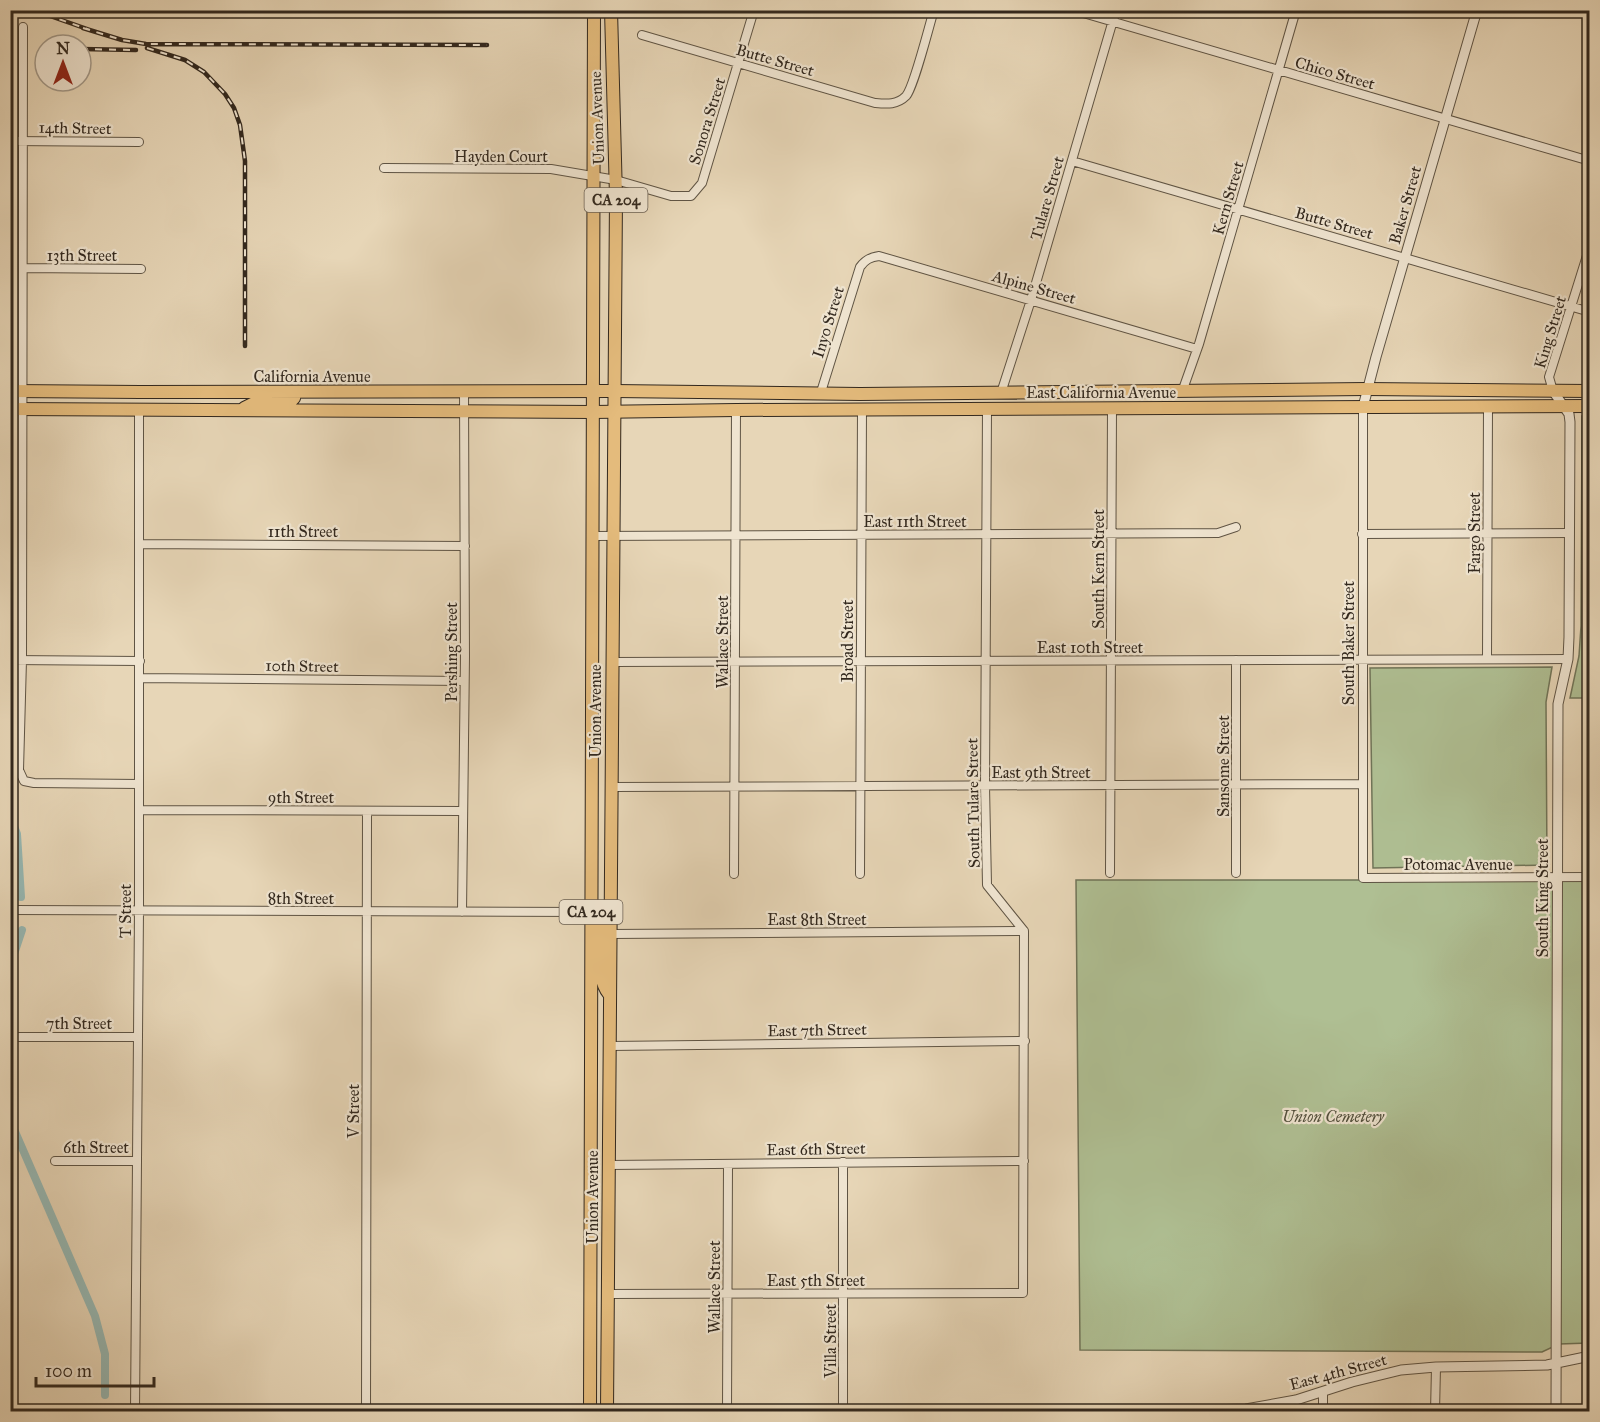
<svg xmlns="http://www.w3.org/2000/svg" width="1600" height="1422" font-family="'IM FELL Great Primer',serif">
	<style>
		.green { fill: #afbf93; stroke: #707458; stroke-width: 1.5 }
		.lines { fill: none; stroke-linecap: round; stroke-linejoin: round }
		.canal { stroke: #97b8b3; stroke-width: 8 }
		.minor-casing { stroke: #5f5444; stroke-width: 10 }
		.tertiary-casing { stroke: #5f5444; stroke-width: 11 }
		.primary-casing { stroke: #32281e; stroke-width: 14 }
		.trunk-casing { stroke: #32281e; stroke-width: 14 }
		.minor { stroke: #efe4d0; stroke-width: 8 }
		.tertiary { stroke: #efe4d0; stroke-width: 9 }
		.primary { stroke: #e4bb7c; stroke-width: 12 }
		.trunk { stroke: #e4bb7c; stroke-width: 12 }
		.rail-casing { stroke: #32281e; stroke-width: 4.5 }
		.rail { stroke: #efe4d0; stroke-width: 2; stroke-dasharray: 7; stroke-linecap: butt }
		.labels { text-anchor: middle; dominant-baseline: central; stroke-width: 4.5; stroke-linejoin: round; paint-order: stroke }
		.shield { fill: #efe4d0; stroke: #6b6053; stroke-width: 1.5 }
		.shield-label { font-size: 15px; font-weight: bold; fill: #32281e }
		.street-label { font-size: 16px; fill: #32281e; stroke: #efe4d0 }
		.park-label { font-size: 16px; font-style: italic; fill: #514e3b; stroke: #efe4d0 }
	</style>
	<rect width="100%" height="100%" fill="#e7d6b7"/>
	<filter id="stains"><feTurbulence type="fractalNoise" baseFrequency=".00333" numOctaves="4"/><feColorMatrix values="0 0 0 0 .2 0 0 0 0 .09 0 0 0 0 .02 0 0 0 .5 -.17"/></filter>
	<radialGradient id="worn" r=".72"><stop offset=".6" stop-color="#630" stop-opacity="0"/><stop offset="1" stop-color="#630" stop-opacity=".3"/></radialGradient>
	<path class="green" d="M1582 416H1590V698H1570L1579 656 1581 626Z
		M1552 667 1546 702 1547 865 1373 868 1370 668Z
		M1076 880H1589V1343L1559 1344 1542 1352 1080 1350Z"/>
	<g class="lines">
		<path class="canal" d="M10 816 17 834 21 897
			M10 966 22 930
			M10 1120 95 1316 105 1354V1395"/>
		<g class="minor-casing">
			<path id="minor" d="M1073 10 1590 161
				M1589 10 1590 11
				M23 27 22 660 19 770 24 781 34 783 139 784
				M642 35 875 103C887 104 897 105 906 96 914 87 929 26 934 10
				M10 141 139 142
				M1072 161 1590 312
				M384 168 551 169 616 180 671 196H691L702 183 754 10
				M23 268 141 269
				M1553 391 1549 377 1590 246
				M821 392 860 267C865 260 870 257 879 256L1197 349
				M1182 392 1199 344 1296 10
				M1001 393 1031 300 1116 10
				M1363 407V878L1590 877
				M1362 534 1569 533
				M593 536 1218 533 1236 527
				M140 544 465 546
				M1487 659 1488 407
				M10 660 140 661
				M612 662 1568 659
				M140 678 464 681
				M611 787 1362 784
				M139 810 462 811
				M1110 873 1112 408
				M1236 873V660
				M734 874 736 410
				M860 874 862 409
				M10 910 591 912
				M462 912 465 656 464 392
				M610 934 1024 931
				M19 1037H138
				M610 1046 1025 1041
				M55 1161H137
				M609 1165 1024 1161
				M608 1294 1023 1293 1024 931 987 885 985 786 987 409
				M727 1411 728 1164
				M843 1411V1162
				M135 1412 139 910V410
				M366 1412 367 811
				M1323 1412V1392
				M1435 1412 1436 1367"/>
		</g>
		<g class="tertiary-casing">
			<path id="tertiary" d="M1553 391 1569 414 1570 422 1569 637 1568 659 1558 704 1556 1412
				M1363 407 1376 357 1477 10
				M619 1412H964
				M1128 1412 1246 1409 1296 1400 1352 1382 1401 1370 1436 1367 1547 1365 1590 1356"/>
		</g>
		<g class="primary-casing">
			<path id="primary" d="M10 391 141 392 614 391 860 394 1366 389 1590 391
				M244 408 254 403 292 400 294 398 295 394
				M10 409 593 412 736 410 1590 406"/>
		</g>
		<g class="trunk-casing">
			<path id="trunk" d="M591 912C613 933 590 970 609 994
				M590 1412 594 10
				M607 1412 616 197 611 10"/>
		</g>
		<use href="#minor" class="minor"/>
		<use href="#tertiary" class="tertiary"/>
		<use href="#primary" class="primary"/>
		<use href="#trunk" class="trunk"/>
		<g class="rail-casing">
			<path id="rail" d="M33 10 90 30
				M83 28 122 40 146 44 487 45
				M147 48 185 60 204 72 225 94 234 108 240 125 245 161V346
				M81 49 136 50"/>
		</g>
		<use href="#rail" class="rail"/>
	</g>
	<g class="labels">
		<g class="shield">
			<rect x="584.5" y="188" width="63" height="24" rx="4.5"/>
			<rect x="559.5" y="900" width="63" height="24" rx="4.5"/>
		</g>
		<g class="shield-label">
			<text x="616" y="200">CA 204</text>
			<text x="591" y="912">CA 204</text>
		</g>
		<g class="street-label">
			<text transform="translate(775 60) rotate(16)">Butte Street</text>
			<text transform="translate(1335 73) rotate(16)">Chico Street</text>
			<text transform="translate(597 118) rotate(-92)">Union Avenue</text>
			<text transform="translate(707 121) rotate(-73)">Sonora Street</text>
			<text transform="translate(75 128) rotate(1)">14th Street</text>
			<text x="501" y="156">Hayden Court</text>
			<text transform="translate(1047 198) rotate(-74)">Tulare Street</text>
			<text transform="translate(1228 198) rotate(-74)">Kern Street</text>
			<text transform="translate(1405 205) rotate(-74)">Baker Street</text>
			<text transform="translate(1334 223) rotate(16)">Butte Street</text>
			<text x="82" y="255">13th Street</text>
			<text transform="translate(1034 287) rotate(16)">Alpine Street</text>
			<text transform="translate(828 322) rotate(-73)">Inyo Street</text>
			<text transform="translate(1550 332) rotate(-73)">King Street</text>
			<text x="312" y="376">California Avenue</text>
			<text x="1101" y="392">East California Avenue</text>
			<text x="915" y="521">East 11th Street</text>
			<text x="303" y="531">11th Street</text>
			<text transform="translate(1474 533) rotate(-90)">Fargo Street</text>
			<text transform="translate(1098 569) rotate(-90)">South Kern Street</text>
			<text transform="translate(847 641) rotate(-90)">Broad Street</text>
			<text transform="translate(722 642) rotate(-90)">Wallace Street</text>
			<text transform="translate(1348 643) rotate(-90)">South Baker Street</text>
			<text x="1090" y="647">East 10th Street</text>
			<text transform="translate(451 652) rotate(-90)">Pershing Street</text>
			<text transform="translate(302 666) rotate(1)">10th Street</text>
			<text transform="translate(595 711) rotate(-90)">Union Avenue</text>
			<text transform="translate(1223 766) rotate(-90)">Sansome Street</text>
			<text x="1041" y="772">East 9th Street</text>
			<text x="301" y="797">9th Street</text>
			<text transform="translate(973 803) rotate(-91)">South Tulare Street</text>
			<text x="1458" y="864">Potomac Avenue</text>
			<text x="301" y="898">8th Street</text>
			<text transform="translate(1542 898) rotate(-90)">South King Street</text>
			<text transform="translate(125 911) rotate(-90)">T Street</text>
			<text x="817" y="919">East 8th Street</text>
			<text x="79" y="1023">7th Street</text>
			<text transform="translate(817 1030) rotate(-1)">East 7th Street</text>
			<text transform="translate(353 1111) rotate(-90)">V Street</text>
			<text x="96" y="1147">6th Street</text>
			<text transform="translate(816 1149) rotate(-1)">East 6th Street</text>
			<text transform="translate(592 1197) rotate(-90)">Union Avenue</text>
			<text x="816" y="1280">East 5th Street</text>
			<text transform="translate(714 1287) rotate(-90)">Wallace Street</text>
			<text transform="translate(830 1341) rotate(-90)">Villa Street</text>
			<text transform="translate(1338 1372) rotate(-15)">East 4th Street</text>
		</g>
		<g class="park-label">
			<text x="1333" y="1116">Union Cemetery</text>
		</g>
	</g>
	<rect width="1600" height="1422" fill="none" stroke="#e7d6b7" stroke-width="36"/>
	<rect x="12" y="12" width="1576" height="1398" fill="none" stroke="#32281e" stroke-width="3"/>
	<rect x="18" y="18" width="1564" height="1386" fill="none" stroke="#32281e" stroke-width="1.5"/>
	<g transform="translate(63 63)"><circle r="28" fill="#efe4d0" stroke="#a39989" stroke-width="1.5"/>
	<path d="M0-4.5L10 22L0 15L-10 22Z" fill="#8f2418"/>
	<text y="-9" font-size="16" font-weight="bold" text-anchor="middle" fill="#32281e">N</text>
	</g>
	<path d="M36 1377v9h118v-9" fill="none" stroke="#32281e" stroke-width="3"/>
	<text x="45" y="1377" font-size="18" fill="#32281e" stroke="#efe4d0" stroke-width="4.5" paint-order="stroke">100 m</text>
	<rect width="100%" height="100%" filter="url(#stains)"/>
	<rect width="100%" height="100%" fill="url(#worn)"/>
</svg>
